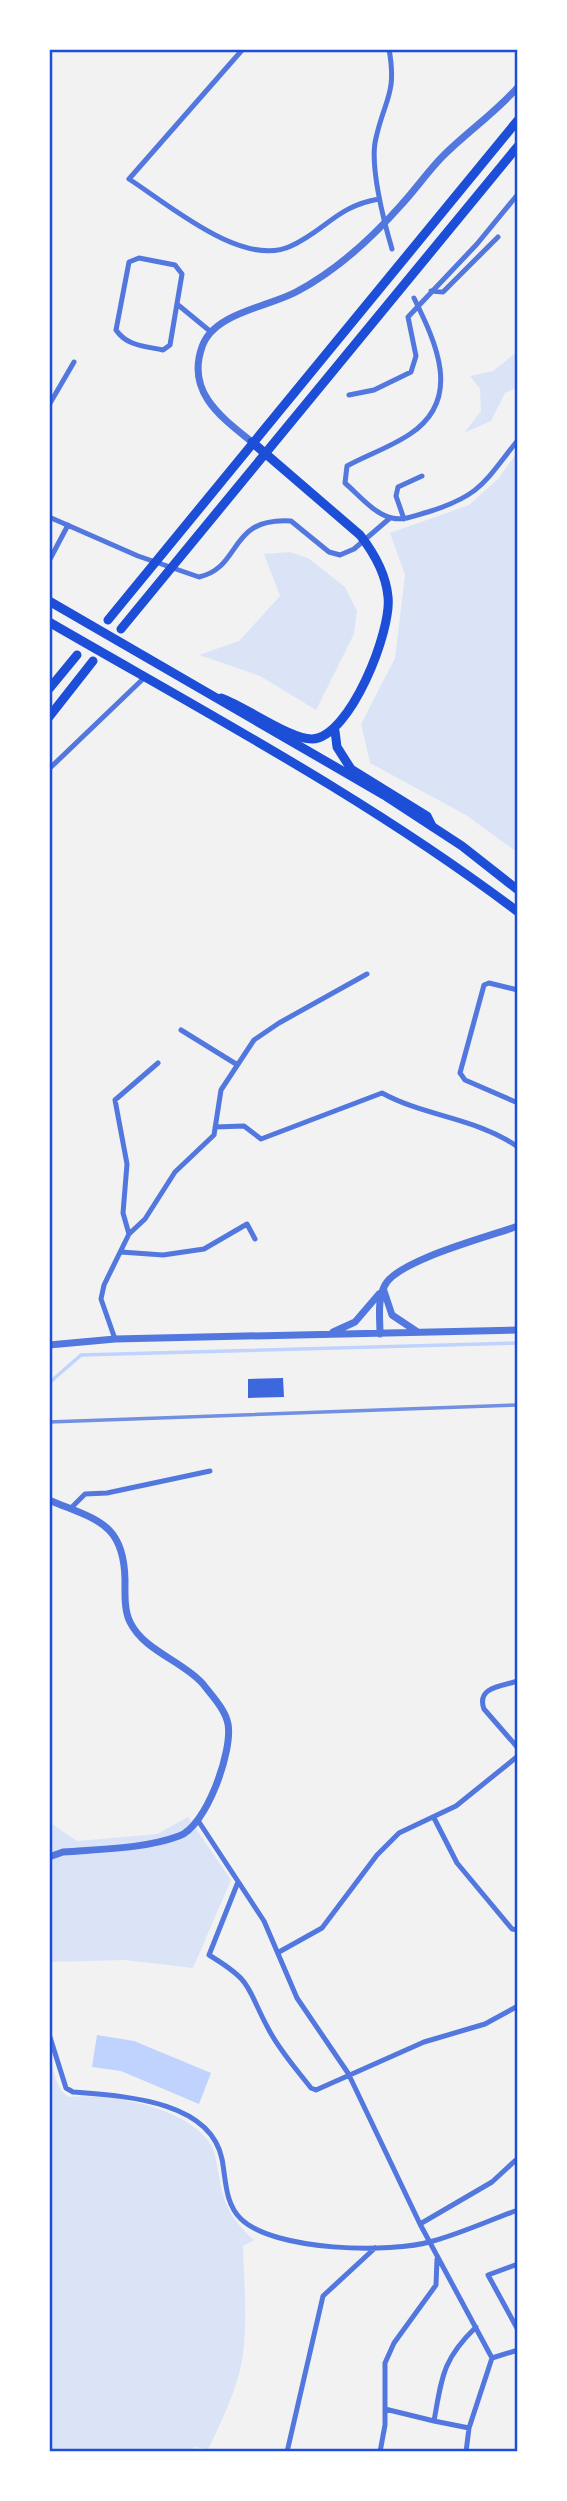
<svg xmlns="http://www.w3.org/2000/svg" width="567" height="2501" font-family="Jost,sans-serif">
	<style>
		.green { fill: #dbe4f7 }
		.water { fill: #bfd3fe }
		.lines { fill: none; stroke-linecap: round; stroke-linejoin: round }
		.stream { stroke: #bfd3fe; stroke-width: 3.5 }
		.building { fill: #3d67dc }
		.minor { stroke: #5277de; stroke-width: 5 }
		.tertiary { stroke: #5277de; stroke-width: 7 }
		.primary { stroke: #1d4ed8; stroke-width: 9 }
		.trunk { stroke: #1d4ed8; stroke-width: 9 }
		.rail { stroke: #7290e2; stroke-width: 3.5 }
		.neatline { fill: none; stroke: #1d4ed8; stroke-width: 2.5 }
	</style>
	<rect width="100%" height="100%" fill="#f2f2f2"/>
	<path class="green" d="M518 351V391L514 389 505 393 491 421 464 433 481 411 480 389 470 376 493 371Z
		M518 451V853L466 815 370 763 361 724 395 658 405 575 390 533 469 505 499 478Z
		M290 552 308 558 345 587 357 611 354 634 316 710 260 676 199 655 239 641 280 596 264 554Z
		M188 1817 231 1880 193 1968 125 1960 49 1962V1822L77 1841 157 1834Z
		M49 2053C53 2067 55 2089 69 2097 111 2093 187 2107 211 2145 216 2154 217 2166 219 2176 223 2205 233 2221 254 2240L243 2246C244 2284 248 2324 242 2361 236 2391 222 2421 208 2449L195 2447 189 2452H49Z"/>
	<path class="water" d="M97 2035 134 2041 211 2073 199 2104 121 2071 92 2067Z"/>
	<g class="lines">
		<path class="stream" d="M49 1383 81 1355 518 1343"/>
	</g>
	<path class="building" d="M283 1378 284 1397 248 1398V1379Z"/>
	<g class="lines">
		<path class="minor" d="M243 49 129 179C168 204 243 269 291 246 326 230 337 206 379 199
			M389 49C397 94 385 98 376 138 369 164 384 222 392 249
			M139 258 175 265 182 274 170 345 163 350C144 346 127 346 116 330L129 262Z
			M431 291 443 292 498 237
			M414 298C436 343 463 399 410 434 391 447 367 455 347 466L345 483C358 494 374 514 392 518 404 521 416 515 428 512 482 495 484 482 518 440
			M177 304 211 332
			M349 395 374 390 411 372 416 356 408 317 477 244 518 194
			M49 405 74 362
			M49 517 138 556 199 577C243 567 227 517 291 521L329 552 340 555 354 549 390 518
			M404 519 396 496 398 487 422 476
			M49 561 68 525
			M49 769 145 677
			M518 990 489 983 484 985 460 1073 465 1080 518 1103
			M181 1030 236 1064
			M215 1127 244 1126 261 1139 382 1093C426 1117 477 1118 518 1147
			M129 1234 145 1219 175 1172 214 1135 221 1090 254 1040 279 1023 367 974
			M121 1252 163 1255 204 1249 247 1224 255 1239
			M115 1339 101 1299 104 1285 129 1234 123 1213 127 1164 115 1100 158 1063
			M70 1509 85 1494 107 1493 210 1471
			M518 1681C502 1686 476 1687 484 1709L518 1748
			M434 1818 457 1863 512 1929 518 1930
			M199 1822 264 1921 297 1998 348 2073 420 2224 492 2358 518 2350
			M238 1882 209 1955C255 1983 245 1986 269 2030 280 2051 297 2070 311 2088L316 2090 424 2042 485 2024 518 2006
			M279 1952 322 1928 377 1855 399 1833 456 1806 518 1756
			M49 2034 66 2088 73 2092C120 2096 210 2099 222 2159 226 2180 225 2204 241 2219 274 2251 390 2254 433 2241 462 2233 490 2220 518 2210
			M420 2224 492 2182 518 2158
			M518 2264 488 2275 518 2330
			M385 2409 434 2421C442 2377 442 2360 476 2327
			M434 2421 469 2428
			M197 2452H202
			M287 2452 323 2296 375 2248
			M380 2452 385 2425V2363L394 2343 436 2285 437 2259
			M466 2452 469 2428 492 2358"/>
		<path class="tertiary" d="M252 442C221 417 186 392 202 347 213 313 268 307 296 292 336 271 372 238 402 204 416 189 428 171 443 156 467 132 495 113 518 87
			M384 1291 392 1315 416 1331
			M333 1332 355 1322 379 1294
			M380 1334C380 1318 377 1300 385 1285 398 1260 488 1237 518 1226
			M49 1345 115 1339 518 1330
			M49 1500C96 1520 124 1522 125 1580 125 1593 124 1610 130 1622 144 1651 183 1661 203 1684 212 1696 225 1709 228 1724 233 1751 206 1827 179 1836 144 1849 100 1849 63 1852L49 1857"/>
		<path class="primary" d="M108 620 518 120
			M121 629 518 146
			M49 689 77 655
			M221 698C246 707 290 739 312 739 350 738 392 630 388 597 386 573 374 553 360 535L252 442
			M49 717 93 661
			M335 731 337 747 351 769 427 816 432 826"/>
		<path class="trunk" d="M49 601 384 795 462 846 518 890
			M49 622C208 714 372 801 518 912"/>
		<path class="rail" d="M49 1422 518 1405"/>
	</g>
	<rect width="567" height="2501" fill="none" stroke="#ffffff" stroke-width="102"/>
	<rect x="51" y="51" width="465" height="2399" class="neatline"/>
</svg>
